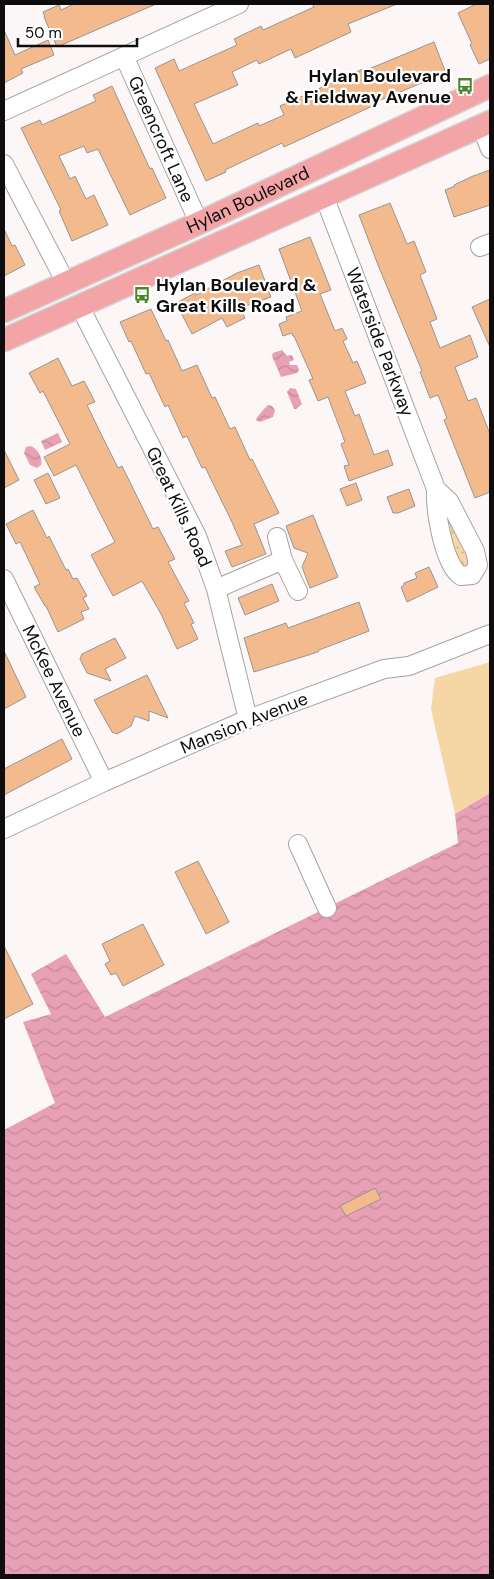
<svg xmlns="http://www.w3.org/2000/svg" width="494" height="1579" font-family="'DM Sans',sans-serif">
	<style>
		.grass { fill: url(#grass-dots) }
		.park { fill: #f6d6a4 }
		.water { fill: url(#water-waves) }
		.building { fill: #f3ba8e; stroke: #989592 }
		.lines { fill: none; stroke-linecap: round; stroke-linejoin: round }
		.minor-casing { stroke: #a6a2a0; stroke-width: 20 }
		.major-casing { stroke: #d4d3d3; stroke-width: 25 }
		.minor { stroke: #fff; stroke-width: 18 }
		.major { stroke: #f3a4a7; stroke-width: 22 }
		.labels { text-anchor: middle; dominant-baseline: central; stroke-width: 4.5; stroke-linejoin: round; paint-order: stroke }
		.poi-label { font-size: 18px; font-weight: bold; fill: #0e0c0c; stroke: #fff; text-anchor: end }
		.street-label { font-size: 18px; fill: #0e0c0c; stroke: #fff }
	</style>
	<defs>
		<pattern id="grass-dots" width="8" height="8" patternUnits="userSpaceOnUse" patternTransform="scale(1.25)"><rect width="8" height="8" fill="#f6d6a4"/><path d="M2 2h.1M6 6h.1" fill="none" stroke="#d2b68c" stroke-width="1.8" stroke-linecap="round"/></pattern>
		<pattern id="water-waves" width="16" height="10" patternUnits="userSpaceOnUse" patternTransform="scale(1.25)"><rect width="16" height="10" fill="#e7a0b5"/><path d="M0 5q4-4 8 0t8 0" fill="none" stroke="#c5899a"/></pattern>
	</defs>
	<rect width="100%" height="100%" fill="#fcf7f6"/>
	<path class="grass" d="M440 499 470 550 469 565 466 566 458 565Z"/>
	<path class="park" d="M490 662V793L455 814 431 709 435 678Z"/>
	<path class="water" d="M282 350 287 356 292 355 294 360 289 362 290 365H297L299 370 297 373 281 377 272 356 273 353Z
		M290 388 296 389 302 404 296 409H294L287 392Z
		M268 405 272 406 275 410 273 417 260 422 256 420C257 416 265 408 268 405Z
		M58 433 62 442 45 450 41 441Z
		M31 446C38 449 43 458 41 465L37 468 30 465 24 453 26 447Z
		M490 793V1575H4V1130L55 1103 23 1022 51 1014 31 974 66 954 105 1017 458 843 455 814Z"/>
	<path class="building" d="M74 4H156L57 47 44 17H45L43 12 59 5 61 10Z
		M312 4H397L348 24 351 32 295 58 291 49 259 64 257 60 232 72 238 85 194 104 213 144 258 123 259 126 284 115 280 106 363 69 364 71 434 42 446 73 378 101 379 103 284 147 282 143 225 170 226 172 206 181 155 68 174 59 179 71 237 45 234 39 261 26 263 30 314 7Z
		M476 4H490V59L479 64 470 45 472 44 458 13Z
		M4 30 15 55 48 40 54 55 21 69 23 73 4 83Z
		M112 86 150 169 152 168 166 198 130 215 98 149 87 153 84 146 59 156 70 179 75 176 86 199 94 195 108 225 72 241 59 211 61 210 21 128 40 120 42 125 96 101 93 95Z
		M490 170V205L454 217 445 190 455 186 454 185 473 176Z
		M390 203 407 244 414 241 426 272 420 275 437 319 430 322 440 348 470 335 478 357 455 367 468 401 476 398 490 434V492L475 498 444 420 447 418 438 395 430 398 420 372 422 371 378 265 359 215Z
		M4 229 12 246 15 245 25 265 4 276Z
		M310 237 331 290 320 294 335 331 342 328 347 339 343 341 353 363 357 361 366 383 345 391 355 416 359 414 374 455 388 450 393 465 349 481 344 466 349 465 341 444 345 442 328 397 318 401 309 380 313 379 294 336H293L292 333 283 336 279 324 287 321 286 317 302 311 279 249Z
		M259 265 271 297 240 308 245 318 227 327 222 318 192 334 176 303 195 293 196 295 237 273Z
		M490 299V347L472 307Z
		M151 309 166 341 168 340 182 371 197 365 212 398 215 397 230 429 235 427 250 460 252 459 279 513 254 524 266 554 232 567 225 551 242 545 231 520 205 467 202 468 187 436 183 438 168 405 165 407 149 373 146 374 131 341 129 342 120 322Z
		M58 358 72 386 84 381 95 402 87 405 102 436 118 468 122 466 153 529 158 527 175 559 168 562 189 601 184 603 194 623 191 624 198 639 177 649 161 614 142 581 113 596 91 555 115 542 101 515 76 465 54 476 44 457 70 444 43 391 40 393 29 373Z
		M4 450 19 480 4 488Z
		M48 473 60 498 46 504 34 480Z
		M356 483 362 500 347 506 340 489Z
		M409 489 415 506 398 513H393L387 497Z
		M33 510 47 538 49 536 66 570 68 569 73 579 77 578 87 596 83 598 89 609 81 612 84 619 58 632 46 606H45L34 587 40 584 20 542 16 544 6 524Z
		M313 515 338 577 310 588 302 567 308 553 294 548 286 526Z
		M429 567 438 587 407 602 401 587 404 585V583L417 578 415 573Z
		M272 584 279 601 245 615 238 598Z
		M359 602 369 631 319 650 318 652 254 672 244 638 286 623 288 628Z
		M115 638 126 658 105 669 111 681 87 673 80 659 82 654Z
		M4 651 26 697 4 709Z
		M147 675 168 718 149 711V721L135 716 131 726 117 734 112 732 94 700Z
		M62 739 72 759 4 795V769Z
		M198 861 229 922 206 934 175 872Z
		M143 924 164 965 123 986 116 973 111 975 105 964 110 961 102 944Z
		M4 946 33 1004 4 1019Z
		M375 1188 381 1199 346 1216 340 1206Z"/>
	<g class="lines">
		<g class="minor-casing">
			<path id="minor" d="M124 56 199 223
				M4 111 239 4
				M481 126 490 149
				M4 164 66 283
				M324 196 436 489C435 509 443 564 461 576L472 575 478 565 475 551 449 501 436 489
				M480 247 490 243
				M79 305 197 536 216 589 248 719
				M277 537 283 560 298 591
				M4 579 104 782
				M216 589 283 560
				M4 829 104 782 248 719 384 669 409 666 490 634
				M298 844 327 908"/>
		</g>
		<g class="major-casing">
			<g id="major">
				<path id="s1" d="M4 311 199 223 490 86"/>
				<path d="M4 340 490 122"/>
			</g>
		</g>
		<use href="#minor" class="minor"/>
		<use href="#major" class="major"/>
	</g>
	<defs>
		<g id="bus-bare" transform="scale(1.35)"><path d="M-5-6H5V4H4V6H2V4H-2V6H-4V4H-5ZM-3.5-4V0h7V-4ZM-3.5 1.2v1.5H-2V1.2ZM2 1.2v1.5H3.5V1.2Z" fill="#468626" stroke="#fff" stroke-width="2.5" paint-order="stroke"/></g>
	</defs>
	<g fill-rule="evenodd">
		<use href="#bus-bare" x="465" y="86"/>
		<use href="#bus-bare" x="142" y="295"/>
	</g>
	<g class="labels">
		<g class="poi-label">
			<text x="451" y="76">Hylan Boulevard<tspan x="451" dy="21">&amp; Fieldway Avenue</tspan></text>
			<text x="156" y="285" text-anchor="start">Hylan Boulevard &amp;<tspan x="156" dy="21">Great Kills Road</tspan></text>
		</g>
		<g class="street-label">
			<text transform="translate(161 139) rotate(66)">Greencroft Lane</text>
			<text stroke="none"><textPath href="#s1" startOffset="268">Hylan Boulevard</textPath></text>
			<text transform="translate(380 342) rotate(69)">Waterside Parkway</text>
			<text transform="translate(179 507) rotate(65)">Great Kills Road</text>
			<text transform="translate(54 681) rotate(64)">McKee Avenue</text>
			<text transform="translate(244 723) rotate(-22)">Mansion Avenue</text>
		</g>
	</g>
	<rect width="494" height="1579" fill="none" stroke="#0e0c0c" stroke-width="10"/>
	<path d="M18 38v8h119v-8" fill="none" stroke="#0e0c0c" stroke-width="2.5"/>
	<text x="25" y="38" font-size="15" fill="#0e0c0c" stroke="#ffffff" stroke-width="4" paint-order="stroke">50 m</text>
</svg>
